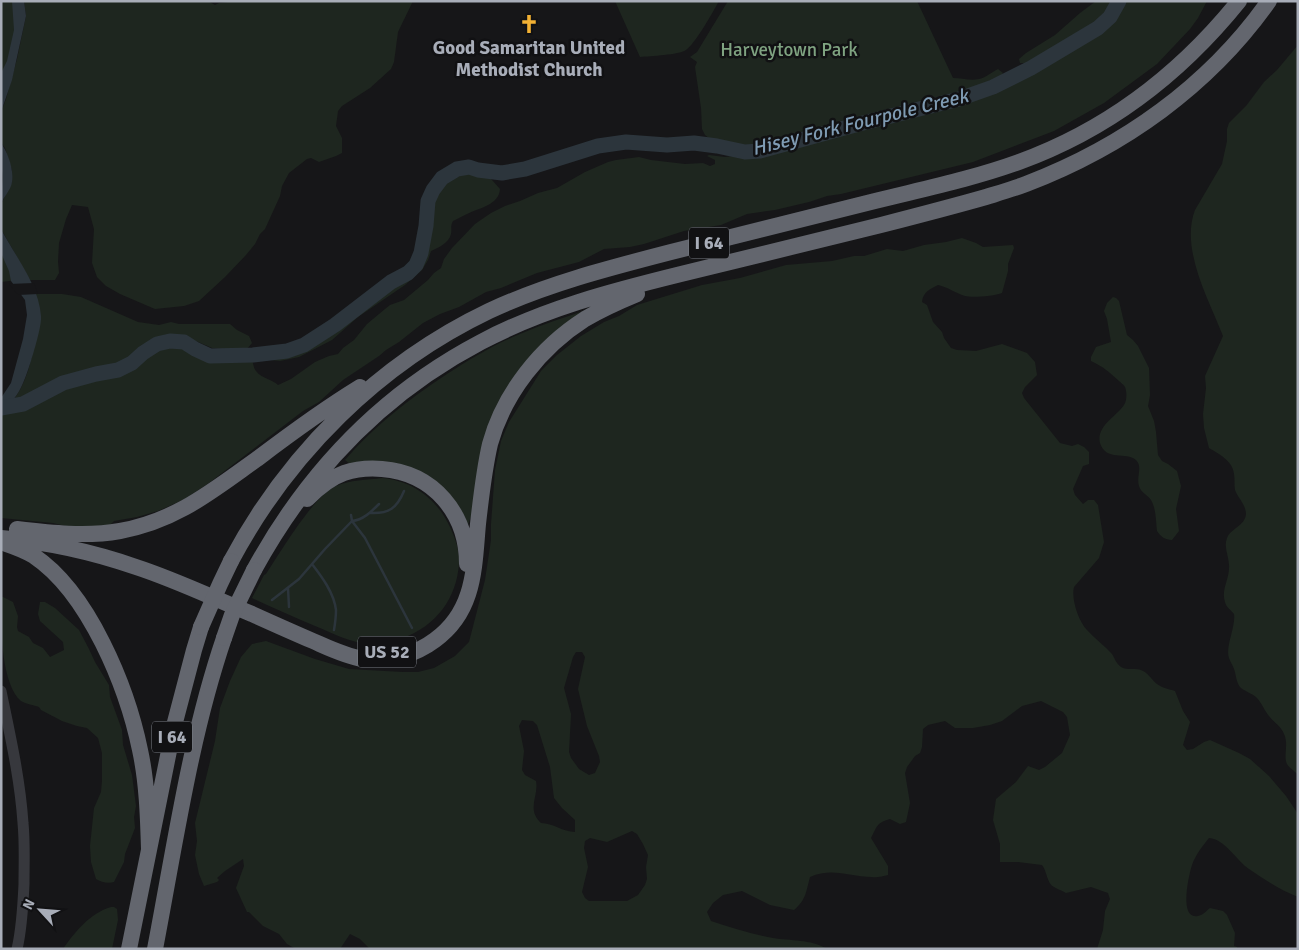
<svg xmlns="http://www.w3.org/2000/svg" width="1299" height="950" font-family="Signika,sans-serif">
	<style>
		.green { fill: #1e261f; fill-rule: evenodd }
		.water { fill: #2c353c }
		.pier { fill: #161618 }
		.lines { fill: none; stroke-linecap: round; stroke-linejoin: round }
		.stream { stroke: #2c353c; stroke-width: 2.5 }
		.river { stroke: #2c353c; stroke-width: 15 }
		.minor { stroke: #37383d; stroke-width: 11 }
		.highway { stroke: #63666e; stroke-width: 16 }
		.highway-bridge { stroke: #63666e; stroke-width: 16 }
		.labels { text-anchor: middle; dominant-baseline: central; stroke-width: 5; stroke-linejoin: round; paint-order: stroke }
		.shield { fill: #111113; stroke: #7b7e86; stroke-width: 1 }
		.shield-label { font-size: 18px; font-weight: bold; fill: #a8adb8 }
		.poi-label { font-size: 19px; font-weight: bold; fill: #a8adb8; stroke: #111113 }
		.park-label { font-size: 19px; fill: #7fa381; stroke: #111113 }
		.water-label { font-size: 20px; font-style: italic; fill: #7f9bb3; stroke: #111113 }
	</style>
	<rect width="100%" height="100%" fill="#161618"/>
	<path class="green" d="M1 1H17L13 53 1 81Z
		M24 1H208L215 5 219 3 236 1H413L398 32 394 62 391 69 370 88 342 106 338 111 336 126 342 138V153L336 156 319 162 311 158 307 159 289 173 282 186 280 196 265 229 260 234 255 244 246 255 225 277 199 301 184 306 155 309 120 294 106 286 97 277 92 263 94 229 88 207 72 205 66 219 59 243 58 262 59 273 55 280H30L1 229V204L12 182V170L5 148 1 143V112L6 99 17 59 26 16Z
		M615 1H719C713 12 695 44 686 50 678 55 651 56 640 57Z
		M728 1H917L953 78C962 78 970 81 979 79 985 78 992 72 998 69L1003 73 1001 76 968 91 937 97 915 105 869 116 855 121 819 130 798 136 778 139 762 145 752 146 726 143 710 139 705 135 702 129 701 108 695 67 697 62 690 57 697 52Z
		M1096 1H1113L1105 18 1100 22 1044 55 1026 63H1020L1019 59 1026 53 1055 35 1080 13Z
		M1123 1H1207L1198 18 1190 29 1157 64 1104 103 1054 131 973 162 841 194 827 196 809 202 775 210 747 214 721 225 684 231 644 244 630 247 604 249 579 262 537 273 501 288 486 292 459 307 440 314 423 323 399 342 386 350 379 356 343 380 319 402 303 411 209 483 185 499 158 511 137 517 114 521 110 525 98 526 69 527 53 523 1 518V415L30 405 61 387 102 375H112L117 374 131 367 146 353 166 344 177 343 201 356 216 361 230 360 242 361 252 359C253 363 254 369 256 371 262 379 272 379 278 385L291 379 315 362 329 356 338 354 343 348 354 340 367 324 385 309 390 305 404 300 428 280 434 273 441 268 444 259 452 248 475 224 491 213 505 206 520 201 538 193 557 188 585 172 608 162 616 160 639 157 651 160 685 164 703 163 710 166 715 164V160L707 156 709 155 725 157 749 154 755 156 797 148 839 133 895 119 916 112 928 111 954 103 988 92 1013 81 1021 77 1022 75C1037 69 1048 60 1062 51 1086 36 1111 32 1123 1Z
		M1298 45V775C1295 771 1289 768 1287 764 1283 756 1289 744 1284 734 1281 726 1273 722 1269 716 1264 710 1262 703 1256 697 1251 693 1244 691 1240 687 1236 682 1236 674 1234 669 1233 665 1230 662 1229 658 1225 647 1236 626 1234 614 1231 610 1226 607 1225 602 1221 590 1229 580 1229 568 1230 558 1223 548 1227 538 1231 528 1245 526 1246 514 1246 505 1238 498 1235 490 1234 485 1235 479 1234 474 1233 461 1219 454 1209 448L1204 428 1203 414 1206 388 1205 376 1223 336C1209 300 1180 249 1195 210L1222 164 1227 141V129L1229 123 1246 106 1264 82 1277 70Z
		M464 172H478L487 176 492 180 500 189C499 205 479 208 467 214 462 216 458 219 453 221 450 226 452 229 451 234 449 243 438 248 431 251L428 260 422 270 405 285 358 317 332 340 299 357 280 361 271 360V357L287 355 309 347 321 340 365 309 386 290 418 269 427 244 431 203C435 187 448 176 464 172Z
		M962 238 976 243 983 247 1013 245 1014 248 1008 264V271L1002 293C994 296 972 298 965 296 955 293 948 287 938 285 930 289 923 292 922 302L927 305 933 322 942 332 944 338 951 348 957 350 976 351 1002 344 1027 353 1035 362 1037 375 1025 387 1022 393 1024 398 1060 443 1072 446 1078 444 1084 447 1089 452V464L1083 466 1073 489 1075 495 1083 504 1088 500H1094L1098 505 1104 542 1099 558 1074 587C1071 598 1078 621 1087 630 1095 639 1104 645 1112 654 1115 659 1116 663 1121 667 1128 671 1136 667 1143 671 1149 674 1152 680 1157 684 1162 688 1169 689 1175 691L1183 711 1190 722 1183 745 1187 750 1193 749 1204 742 1210 740 1239 753 1250 759 1269 776 1286 796 1298 814V897C1280 890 1265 880 1249 869 1237 861 1225 839 1209 838 1202 847 1196 854 1192 865 1189 874 1177 925 1201 915 1204 914 1207 910 1210 908L1223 911 1227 915 1235 933 1234 946 1237 947V949H1097L1103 930 1105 911 1110 899 1108 893 1091 887 1066 893C1061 890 1059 890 1054 887 1047 884 1047 871 1042 865L1018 862H1000V844L993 820 996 799 1016 782 1028 766 1039 770 1045 767 1062 753 1070 735 1067 717 1063 712 1041 701 1022 706 1002 721 990 725 973 728H955L945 721 928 725 923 729 922 747 920 753 915 756 907 767 905 773 910 803 906 822 900 824 890 819C876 823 877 827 871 838L888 866V875C883 876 877 878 872 877 850 877 833 867 810 877 806 892 806 900 794 910L770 905 742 891 723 895 713 903 707 912 711 921C731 928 752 934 773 938 790 941 811 939 827 949H370L360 939 350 934 340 949H296L287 944 279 934 263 926 249 912H247L236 888 244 866 243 859 225 871 217 878 219 880 217 882 204 886 199 874 195 855 197 841 195 823 215 741 220 708 230 681 241 657 252 644 266 641 315 659 349 669 403 672H418L434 668 455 656 469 642 485 580 491 540V524L495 470 501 441 509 422 541 371 557 355 581 336 604 322 619 316 637 305 702 285 740 278 786 265 832 261 854 256H864L887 249 903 251 924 245 946 242ZM576 652H582L585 657 578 689 587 726 599 756 600 762 595 773 589 775 579 769 571 758 569 752 571 714 564 688 573 657ZM522 720 533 721 537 725 550 767 554 798 562 808 575 820V832C563 832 553 823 541 823 526 809 539 796 536 781L525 775 522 770 524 751 519 726ZM632 831 637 834 643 844 648 855 646 867 647 879 645 885 638 895 627 901H589L585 898 582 892 588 867 584 848 585 841 590 838 607 842Z
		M1 242 18 280 1 282Z
		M35 294H62L81 297 138 322 159 325 171 322 179 324H230L237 330 249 336 252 343 247 349 232 350 212 348 196 341 181 339 162 338 148 343 137 350 132 358 126 363 103 369 84 370 68 376 24 396 14 399C35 371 35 333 37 299Z
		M1113 297 1116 298 1119 301 1127 335 1133 340 1138 346 1149 368 1150 395 1148 406 1154 421 1156 432 1158 455 1162 461 1168 464 1177 471 1181 486 1176 509 1179 531 1172 540C1165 540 1160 536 1157 531 1156 522 1156 508 1151 500 1148 495 1141 493 1139 486 1136 477 1143 467 1136 460 1126 451 1106 462 1100 443 1096 426 1116 417 1124 405 1127 401 1127 392 1125 387 1123 384 1121 383 1119 381 1109 372 1104 367 1091 361V357L1096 347 1111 342 1107 319 1104 311 1107 303Z
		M589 309 524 365 468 525 464 516 438 485 350 464 345 460C374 426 409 399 447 374 470 359 495 344 520 334 543 324 566 317 589 309Z
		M382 478C413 481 437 499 450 527 455 538 460 550 459 563 457 598 436 626 403 638 390 642 376 645 362 643 345 640 330 632 315 626 294 617 273 608 252 598L264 575 266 574C280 553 314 495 336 486 350 480 367 480 382 478Z
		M1 596 13 602 18 616 17 627 18 631 29 637 33 643 43 648 50 657 64 650 63 642 40 621 38 614 40 602H45L55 608 79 630 89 649 95 662 109 685 110 697 122 730 123 745 132 775 136 806 134 817 135 828 125 854 124 862 114 882C108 884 101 882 96 879L91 862 90 846 94 808 101 792 102 781V753L98 738 87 728 77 726 62 721 41 710 39 707C34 705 26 704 21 701 0 682 1 624 1 596Z
		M111 907H114L117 909 118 920 112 949H63C75 932 90 913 111 907Z"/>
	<path class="water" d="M12 1H24L26 16 12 80 1 112V73L7 61 14 30Z
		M1 143C8 153 14 169 12 182 11 190 4 196 1 204 1 195 4 173 1 167Z
		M1 229C15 256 39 285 41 316 42 325 34 351 31 361 23 385 20 395 1 413V398L11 383 23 339 27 315 25 300 11 281 9 271 1 253Z"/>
	<path class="pier" d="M34 283 38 294 18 295 9 284Z"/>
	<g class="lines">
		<path class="stream" d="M370 513C389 514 397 508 404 491
			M352 521 365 538 412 628
			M352 521C363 520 371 512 379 504
			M312 564C322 577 334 593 336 610 336 617 335 624 334 630
			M288 588 289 607
			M272 600 299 579 325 549 352 521 351 515"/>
		<path class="river" d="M1 408 23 404 63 383 96 374 118 370 132 363 143 353 157 344 170 341 184 342 195 349 210 356 253 355 287 351 304 345 335 325 391 282 408 273 416 265 421 253 426 226 428 201 433 190 442 178 457 169 469 167 478 170 502 173 525 169 598 146 626 142 667 145 694 143 717 146 745 152 760 151 859 124 959 99 993 87 1031 68 1098 28 1110 17 1119 1"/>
		<path class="minor" d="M1 691C10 735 20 778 23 823 25 843 24 864 24 884 23 906 22 928 17 949"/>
		<path class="highway" d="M307 499C318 488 330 478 344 473 356 469 370 468 382 469 434 473 467 514 467 564
			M17 529C51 533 86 537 120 531 176 521 212 491 257 459 290 434 324 409 360 387
			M1 538C47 542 93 552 136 567 176 580 213 598 252 614 272 623 292 632 313 641 329 648 345 656 363 659 388 663 415 655 435 640 475 611 474 568 478 524 481 497 484 470 490 444 504 393 541 347 585 319 602 309 620 301 637 294
			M6 544C15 547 25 551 34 556 89 593 127 687 140 750 147 782 148 816 149 849
			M231 561C288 454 378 364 489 311 547 284 609 268 671 252 739 235 807 218 875 201 923 189 972 179 1019 162 1107 130 1181 73 1239 1
			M254 570C307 473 382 394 481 342 543 309 612 291 681 274 747 258 814 242 881 225 916 216 951 207 986 197 999 193 1013 189 1026 184 1123 147 1209 86 1269 1
			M129 949 174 726 194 650 201 627
			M155 949C175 845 190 738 224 638"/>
		<path class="highway-bridge" d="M201 627 220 584 231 561
			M224 638 232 615 254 570"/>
	</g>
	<defs>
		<g id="church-bare" transform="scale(1.5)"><path d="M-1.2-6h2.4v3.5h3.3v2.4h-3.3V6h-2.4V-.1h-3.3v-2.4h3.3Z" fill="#f2b134" stroke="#111113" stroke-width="2.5" paint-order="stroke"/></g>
	</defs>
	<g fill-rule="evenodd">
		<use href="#church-bare" x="529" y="24"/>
	</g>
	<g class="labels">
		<g class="shield">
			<rect x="689" y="227.5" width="40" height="31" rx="4"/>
			<rect x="358" y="636.5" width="58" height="31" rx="4"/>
			<rect x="152" y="721.5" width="40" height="31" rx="4"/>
		</g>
		<g class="shield-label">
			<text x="709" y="243">I 64</text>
			<text x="387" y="652">US 52</text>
			<text x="172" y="737">I 64</text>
		</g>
		<g class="poi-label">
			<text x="529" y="48">Good Samaritan United<tspan x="529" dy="22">Methodist Church</tspan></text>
		</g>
		<g class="park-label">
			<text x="789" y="50">Harveytown Park</text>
		</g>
		<g class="water-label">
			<text transform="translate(860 122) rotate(-14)">Hisey Fork Fourpole Creek</text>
		</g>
	</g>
	<rect width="1299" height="950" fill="none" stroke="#a8adb8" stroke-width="5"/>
	<g transform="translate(40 910) rotate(296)" stroke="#111113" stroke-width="4" paint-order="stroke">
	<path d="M0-4L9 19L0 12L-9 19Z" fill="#a8adb8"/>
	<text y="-8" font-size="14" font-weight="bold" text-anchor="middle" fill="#a8adb8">N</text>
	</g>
</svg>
